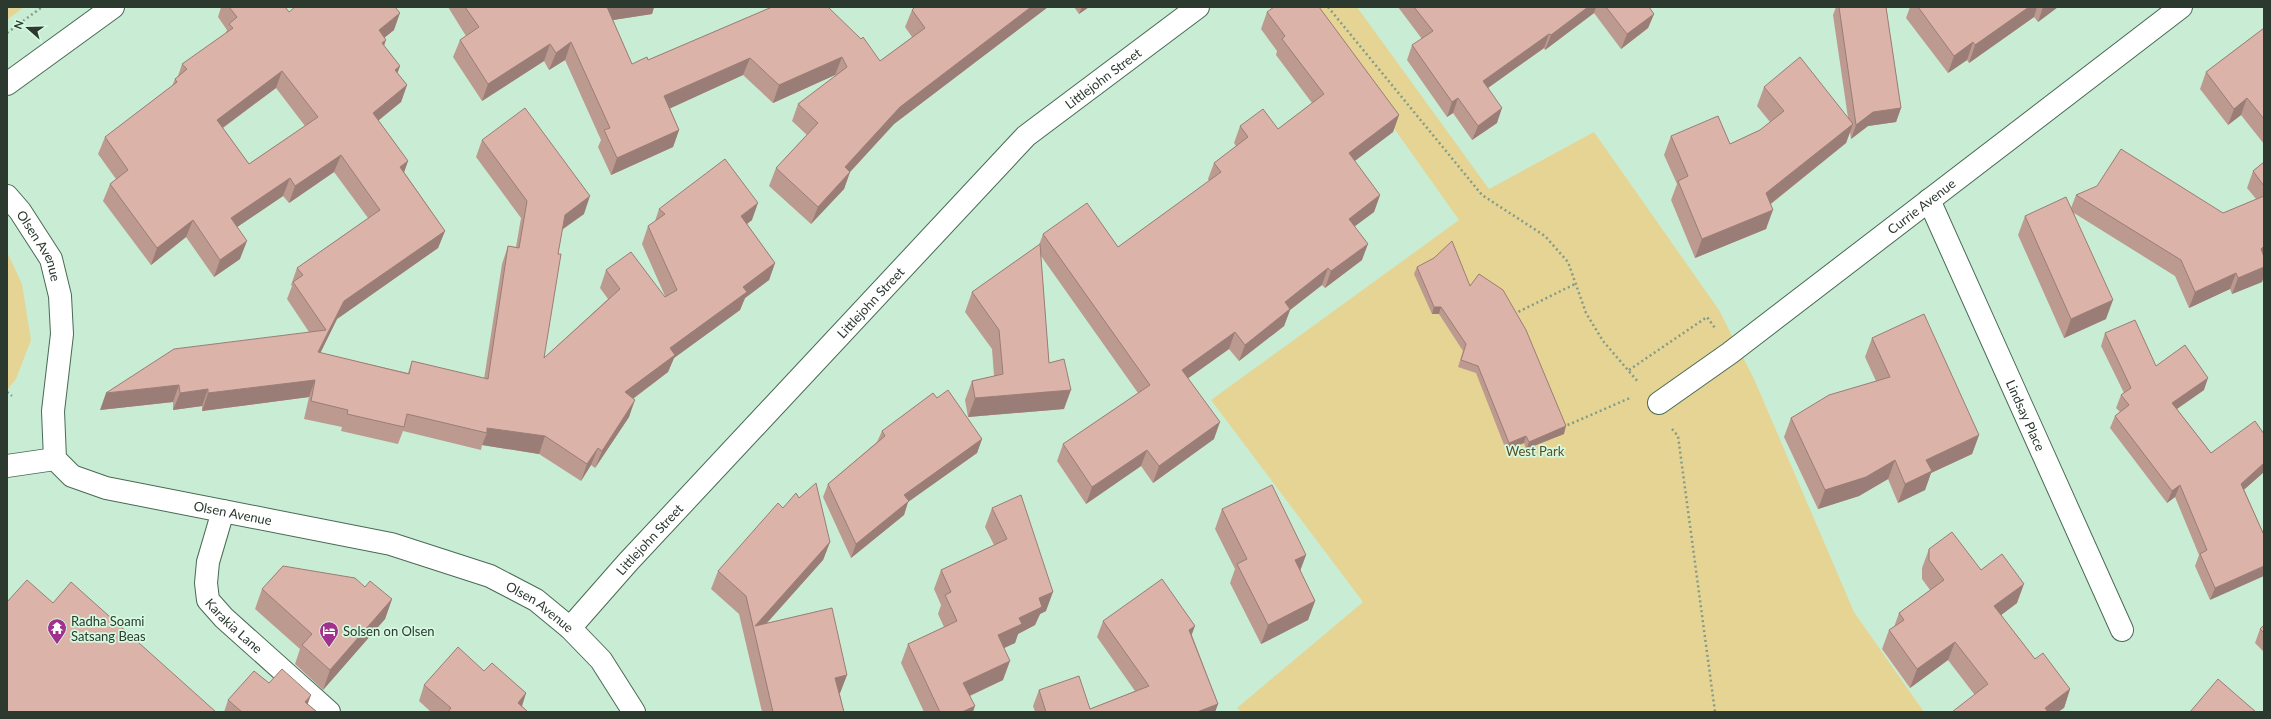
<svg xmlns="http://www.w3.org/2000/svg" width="2271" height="719" font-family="Lato,sans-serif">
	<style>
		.green { fill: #e5d494 }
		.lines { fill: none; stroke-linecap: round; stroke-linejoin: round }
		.minor-casing { stroke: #496a54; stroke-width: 24 }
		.path { stroke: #829c89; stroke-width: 2.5; stroke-dasharray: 2 3; stroke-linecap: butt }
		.minor { stroke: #fff; stroke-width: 22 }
		.wall { fill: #bd9a90; fill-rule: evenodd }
		.shaded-wall { fill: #9a7d76 }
		.building { fill: #dcb3a8; stroke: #9a7d76; fill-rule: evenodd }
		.labels { text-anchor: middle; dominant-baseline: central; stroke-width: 3.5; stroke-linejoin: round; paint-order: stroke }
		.street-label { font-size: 13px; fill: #2b392f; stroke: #d6fae1 }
		.park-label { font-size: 13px; fill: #594e24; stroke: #d6fae1 }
		.poi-label { font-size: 13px; fill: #2b392f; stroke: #d6fae1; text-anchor: start }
	</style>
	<rect width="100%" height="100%" fill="#c9edd4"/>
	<path class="green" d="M7 7H24L7 20Z
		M1308 7H1357L1489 189 1594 132 1719 310 1754 379 1854 612 1924 712H1241L1237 708 1363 602 1211 400 1459 220Z
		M7 252 22 284 31 340 16 379 7 390Z"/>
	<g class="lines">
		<g class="minor-casing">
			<g id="minor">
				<path d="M7 84 113 7"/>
				<path id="s1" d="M7 196 20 211 51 259 60 296 62 334 53 411 55 459 72 476 106 488 391 544 490 576 536 600 570 628 601 660 634 712"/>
				<path id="s2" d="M1929 200 2122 630"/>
				<path id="s3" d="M1659 403 1730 353 2181 7"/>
				<path d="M7 466 55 459"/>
				<path id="s4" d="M223 511 208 562 206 583 208 600 224 618 329 712"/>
				<path id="s5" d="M570 628 628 562 1026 136 1198 7"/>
			</g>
		</g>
		<path class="path" d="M1328 7 1482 195 1545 236 1568 262 1586 313 1603 341 1639 383
			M7 33 42 7
			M1514 314 1577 283
			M1629 370 1707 317 1715 328
			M7 392 12 396
			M1563 427 1630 398
			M1672 429 1678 436 1715 712"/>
		<use href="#minor" class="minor"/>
	</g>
	<path class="wall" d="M221 7H285L289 12 394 30 385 37 384 46 400 66 397 73 407 85 401 102 378 120 408 161 404 172 445 231 438 248 337 319 320 353 408 373 412 361 484 379 502 264 508 246 516 247 521 218 476 157 482 140 584 214 562 230 558 254 544 358 608 299 600 288 606 270 665 297V296L642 244 648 226 655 221 659 209 752 220 747 224 775 263 769 280 745 298 740 310 674 358 668 372 633 399 629 417 595 468 591 465 581 481 539 454 482 445 481 450 403 431 398 444 341 431 342 427 304 419 309 397 202 411V406L173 410V402L100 410 309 332 287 299 292 286 291 285 297 268 368 218 334 172 289 203 283 196 237 227 240 259 214 277 186 237 151 265 103 201 110 184 116 179 98 154 105 137 172 86 175 79 178 76 182 64 225 34 227 30 218 17ZM276 88 305 126 249 164 223 128Z
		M448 7H654L652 14 613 20 632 64 648 60 772 7 880 61 912 37 905 27 912 10 915 7H1048L894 124 850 172 844 189 811 224 769 186 776 168 807 135 792 121 798 104 836 76 835 75 773 103 743 75 670 108 679 130 673 147 611 175 598 147 601 140 565 60 549 70 544 61 482 101 453 57 460 40 466 36Z
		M1074 7H1089L1079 14Z
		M1398 7H1649L1654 14 1648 28 1621 49 1594 13 1545 50 1544 48 1488 88 1497 123 1472 140 1453 113 1447 117 1407 60 1412 45 1422 39Z
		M1836 7H1886L1901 108 1896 122 1868 126 1851 139 1850 132 1846 143 1771 204 1766 229 1695 258 1671 200 1677 184 1664 155 1671 136 1730 144 1760 130 1770 122 1757 106 1764 87 1848 118 1833 15Z
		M1910 7H2058L2038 22 2034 17 1969 63 1967 60 1948 73 1906 18Z
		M1267 12 1399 115 1393 132 1354 161 1380 195 1374 212 1355 226 1362 260 1325 288 1322 285 1290 310 1284 326 1239 361 1229 349 1188 378 1214 439 1153 483 1141 466 1086 504 1057 461 1063 444 1138 393 1041 256 1049 363 1064 409 968 417 965 400 972 381 994 376 992 349 965 312 972 292 1039 245 1043 234 1118 247 1209 181 1208 179 1214 163 1236 146 1234 143 1240 126 1278 129 1312 103 1276 55 1277 51 1261 29Z
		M2264 28V144L2241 115 2228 125 2200 89 2206 72Z
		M2264 162V275L2262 282 2232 294 2230 289 2189 308 2175 276 2074 213 2106 319 2064 338 2018 235 2025 216 2071 208 2076 195 2223 213 2256 199 2247 188 2253 171Z
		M1417 267 1470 286 1564 434 1526 449 1524 443 1506 450 1476 373 1458 367 1463 351 1439 314H1432L1414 274Z
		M2105 333 2156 366 2204 390 2177 409 2211 453 2264 434V472L2244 489 2264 535 2210 600 2195 566 2199 555 2175 497 2167 503 2110 428 2115 416 2120 412 2116 408 2121 395 2124 393 2101 346Z
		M1872 338 1979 435 1972 454 1931 473 1925 490 1898 503 1888 479 1859 496 1818 509 1784 437 1791 418 1876 381 1865 357Z
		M937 398 982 439 977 453 908 502 904 515 851 558 823 497 828 484 877 442 882 431Z
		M783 508 830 542 823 560 767 623 847 675 840 693V694L844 712H762L739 614 711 589 718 571Z
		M992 508 1046 611 1040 614 1035 625 1018 634 1015 643 1004 648 1003 680 970 696 973 712H924L901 663 908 644 944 627 938 614 941 605 934 589 941 570 994 545 985 527Z
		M1222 509 1306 555 1300 570 1315 601 1308 620 1261 644 1230 583 1235 569 1215 529Z
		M1929 549 1981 570 2017 603 2001 615 2035 659 2070 689 2064 708 1974 694 1948 660 1910 688 1882 649 1889 630 1894 627 1899 613 1930 590 1922 579V568Z
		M365 587 392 599 385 619 323 690 295 664 300 649 255 609 262 589Z
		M1103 621 1192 635 1218 704 1215 712H1035L1033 706 1039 690 1090 709 1135 691 1097 637Z
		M2264 625V652L2255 643 2260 629Z
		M484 671 526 693 522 706 528 712H431L419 701 424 685Z
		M269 683 308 704 317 712H224L228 700Z"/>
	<path class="shaded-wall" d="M605 7H654L652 14 600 22Z
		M1031 7H1048L894 124 850 172 844 189 811 224 818 207 845 167 900 107Z
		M1082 7H1089L1079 14Z
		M1588 7H1596L1594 13 1545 50 1551 35Z
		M2029 7H2037L2034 17 1969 63 1975 45Z
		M2043 7H2058L2038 22Z
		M400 13 394 30 373 47 379 30Z
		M1654 14 1648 28 1621 49 1627 34Z
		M1549 34 1544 48 1478 95 1483 81Z
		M386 40 380 57 382 43Z
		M571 42 565 60 549 70 556 53Z
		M1973 42 1967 60 1948 73 1954 56Z
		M550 44 544 61 482 101 488 84Z
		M842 57 835 75 773 103 779 85Z
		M750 58 743 75 658 114 664 96Z
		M400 66 394 83 395 70Z
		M282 71 276 88 210 137 217 120Z
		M407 85 401 102 367 130 373 113Z
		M1458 98 1453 113 1447 117 1452 102Z
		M2247 98 2241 115 2228 125 2234 109Z
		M1502 108 1497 123 1472 140 1478 126Z
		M1901 108 1896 122 1868 126 1851 139 1856 125 1873 112Z
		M1399 115 1393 132 1343 170 1349 153Z
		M1853 124 1846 143 1759 213 1766 193Z
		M679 130 673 147 611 175 617 158Z
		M341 155 334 172 289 203 295 186Z
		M408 161 402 178 400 167Z
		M290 178 283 196 224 236 231 218Z
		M1380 195 1374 212 1343 235 1349 219Z
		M590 196 584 214 558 232 565 215Z
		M758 203 752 220 734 234 741 216Z
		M1773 210 1766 229 1695 258 1702 239Z
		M193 220 186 237 151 265 157 248Z
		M445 231 438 248 337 319 312 370 318 352 344 301Z
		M247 241 240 259 214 277 220 260Z
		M1368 244 1362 260 1325 288 1331 271Z
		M2264 246V258L2261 249Z
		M775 263 769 280 745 298 740 310 674 358 668 372 619 409 625 392 670 348 743 287Z
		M2264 267V275L2262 282 2232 294 2238 278Z
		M1328 268 1322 285 1290 310 1284 326 1239 361 1245 345 1285 302Z
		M2236 273 2230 289 2189 308 2195 292Z
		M2113 300 2106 319 2064 338 2071 319Z
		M1434 307H1441L1439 314H1432Z
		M1235 332 1229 349 1176 387 1182 370Z
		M2208 378 2204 390 2168 415 2172 403Z
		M315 380 309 397 202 411 208 393Z
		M179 385 173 402 100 410 106 393Z
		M208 389 202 406 173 410 180 393Z
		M1071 390 1064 409 968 417 975 398Z
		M635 400 629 417 595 468 602 451Z
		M1220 422 1214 439 1153 483 1159 466Z
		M1566 426 1564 434 1526 449 1529 442Z
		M487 428 545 436 539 454 482 445 487 433Z
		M1979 435 1972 454 1931 473 1925 490 1898 503 1905 484 1926 460Z
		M1526 436 1524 443 1506 450 1509 443Z
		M982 439 977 453 908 502 904 515 851 558 856 544 904 495Z
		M598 448 591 465 581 481 587 464Z
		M1147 450 1141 466 1086 504 1092 487Z
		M1895 460 1888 479 1859 496 1818 509 1825 490Z
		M2264 463V472L2237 496 2241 484Z
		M2180 485 2175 497 2167 503 2172 491Z
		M830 542 823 560 755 636V626Z
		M1306 555 1299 574 1295 560Z
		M2264 566V576L2210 600 2215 588Z
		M2024 584 2017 603 1988 625 1994 606Z
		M1053 592 1046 611 1040 614 1035 625 1018 634 1015 643 991 654 998 635 1019 618 1039 598Z
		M392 599 385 619 323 690 330 670Z
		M1315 601 1308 620 1261 644 1268 625Z
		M1195 626 1189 642V630Z
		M1955 642 1948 660 1910 688 1917 669Z
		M1010 661 1003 680 956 702 963 683Z
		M847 675 840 693 829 696 835 678Z
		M2070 689 2064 708 2058 712H2044L2045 708Z
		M526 693 521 709 518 703Z
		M311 695 306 709 305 702Z
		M1218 704 1215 712H1197Z
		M975 706 973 712H962Z"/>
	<path class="building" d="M229 7H285L289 12 295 7H395L400 13 379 30 386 40 382 43 400 66 395 70 407 85 373 113 408 161 400 167 445 231 344 301 318 352 409 374 412 361 488 379 508 246 519 248 527 201 482 140 525 108 590 196 565 215 558 254H561L544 358 620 289 606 270 631 252 665 297 677 290 648 226 665 214 659 209 725 159 758 203 741 216 775 263 743 287 747 292 670 348 675 355 625 392 635 400 602 451 598 448 587 464 545 436 487 428V433L407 414 404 427 347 414 348 410 311 401 315 380 208 393V389L180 393 179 385 106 393 174 349 326 330 293 282 303 275 297 268 380 210 341 155 295 186 290 178 231 218 247 241 220 260 193 220 157 248 110 184 128 170 105 137 177 82 175 79 187 69 182 64 233 28 229 24 237 17ZM282 71 318 117 249 164 217 120Z
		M465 7H607L632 64 647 57 648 60 772 7H828L861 39 863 37 880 61 925 28 912 10 915 7H1031L900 107 845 167 850 172 818 207 776 168 818 123 798 104 847 67 842 57 779 85 750 58 664 96 679 130 617 158 604 130 610 128 571 42 556 53 550 44 488 84 460 40 479 27Z
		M1274 7H1319L1399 115 1349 153 1380 195 1349 219 1368 244 1331 271 1328 268 1285 302 1290 309 1245 345 1235 332 1182 370 1220 422 1159 466 1147 450 1092 487 1063 444 1150 385 1043 234 1087 203 1118 247 1221 172 1214 163 1248 137 1240 126 1263 109 1278 129 1324 94 1282 39 1285 36 1267 12Z
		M1414 7H1588L1551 35 1549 34 1483 81 1502 108 1478 126 1458 98 1452 102 1412 45 1433 31Z
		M1606 7H1649L1654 14 1627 34Z
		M1839 7H1886L1901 108 1873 112 1856 125Z
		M1918 7H2029L1975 45 1973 42 1954 56Z
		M2264 28V119L2247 98 2234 109 2206 72Z
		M1800 57 1853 124 1766 193 1773 210 1702 239 1678 181 1688 176 1671 136 1718 116 1730 144 1760 130 1784 111 1764 87Z
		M2121 149 2223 213 2264 196V246L2261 249 2264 257V267L2238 278 2236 273 2195 292 2181 260 2076 195 2097 186Z
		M2264 162V186L2253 171Z
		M2066 197 2113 300 2071 319 2025 216Z
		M1452 241 1470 286 1479 274 1503 290 1526 330 1566 426 1529 442 1526 436 1509 443 1478 366 1461 360 1466 344 1441 307H1434L1417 267 1434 258Z
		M1040 244 1049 363 1064 359 1071 390 975 398 972 381 1003 374 999 330 972 292Z
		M1924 314 1979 435 1926 460 1932 471 1905 484 1895 460 1866 477 1825 490 1791 418 1829 395 1890 377 1872 338Z
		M2135 320 2156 366 2185 345 2208 378 2172 403 2211 453 2255 421 2264 434V463L2241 484 2264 535V566L2215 588 2200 554 2207 550 2180 485 2172 491 2115 416 2129 405 2121 395 2131 388 2105 333Z
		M948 390 982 439 904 495 909 501 856 544 828 484 885 436 882 431 933 393 937 398Z
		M816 483 830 542 755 626 832 608 847 675 835 678 844 712H773L746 596 718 571 778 503 783 508 796 493 799 498Z
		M1272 485 1306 555 1295 560 1315 601 1268 625 1237 564 1247 559 1222 509Z
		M1021 495 1053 592 1039 598 1042 607 1019 618 1022 624 998 635 1010 661 963 683 975 706 962 712H940L908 644 957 621 945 595 951 592 941 570 1007 539 992 508Z
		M1952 532 1981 570 2002 554 2024 584 1994 606 2035 659 2043 653 2070 689 2045 708 2048 712H1952L1988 684 1955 642 1917 669 1889 630 1904 620 1899 613 1944 580 1929 560V549Z
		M283 566 355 578 365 587 370 581 392 599 330 670 302 645 312 634 262 589Z
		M1162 579 1195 626 1189 630 1218 704 1197 712H1046L1039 690 1079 676 1090 709 1149 686 1103 621Z
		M27 580 53 603 71 582 216 712H7V602Z
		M2264 625V633L2260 629Z
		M458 647 484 671 492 663 526 693 518 703 528 712H448L451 708 424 685Z
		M282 669 311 695 305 702 317 712H242L228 700 254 671 269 683Z
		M2218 679 2256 712H2190Z"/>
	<defs>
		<g id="temple-pin" transform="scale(1)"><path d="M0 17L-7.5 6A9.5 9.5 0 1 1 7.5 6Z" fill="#a1318e" stroke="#d6fae1"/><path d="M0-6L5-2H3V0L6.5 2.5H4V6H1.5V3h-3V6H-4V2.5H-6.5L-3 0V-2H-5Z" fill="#fff"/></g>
		<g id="hotel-pin" transform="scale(1)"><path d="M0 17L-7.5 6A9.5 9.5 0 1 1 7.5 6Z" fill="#a1318e" stroke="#d6fae1"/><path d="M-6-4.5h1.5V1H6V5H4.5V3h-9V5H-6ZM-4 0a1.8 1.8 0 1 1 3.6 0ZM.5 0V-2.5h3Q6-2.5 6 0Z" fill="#fff"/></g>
	</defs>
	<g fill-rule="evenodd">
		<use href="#temple-pin" x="57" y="628"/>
		<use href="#hotel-pin" x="329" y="631"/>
	</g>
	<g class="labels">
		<g class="street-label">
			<text stroke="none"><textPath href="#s5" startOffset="767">Littlejohn Street</textPath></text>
			<text stroke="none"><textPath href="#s3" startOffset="328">Currie Avenue</textPath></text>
			<text stroke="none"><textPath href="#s1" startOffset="60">Olsen Avenue</textPath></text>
			<text stroke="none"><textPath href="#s5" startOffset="443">Littlejohn Street</textPath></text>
			<text stroke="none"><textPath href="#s2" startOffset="236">Lindsay Place</textPath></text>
			<text stroke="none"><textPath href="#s1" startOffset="468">Olsen Avenue</textPath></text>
			<text stroke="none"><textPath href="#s5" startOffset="119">Littlejohn Street</textPath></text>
			<text stroke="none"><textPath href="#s1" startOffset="792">Olsen Avenue</textPath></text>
			<text stroke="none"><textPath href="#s4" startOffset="128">Karakia Lane</textPath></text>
		</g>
		<g class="park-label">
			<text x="1535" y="451">West Park</text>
		</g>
		<g class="poi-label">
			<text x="71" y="621">Radha Soami<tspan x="71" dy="15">Satsang Beas</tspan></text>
			<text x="343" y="631">Solsen on Olsen</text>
		</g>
	</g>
	<rect width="2271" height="719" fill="none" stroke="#2b392f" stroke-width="16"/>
	<g transform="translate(28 28) rotate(290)" stroke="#d6fae1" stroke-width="3" paint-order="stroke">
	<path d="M0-3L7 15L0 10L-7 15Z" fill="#2b392f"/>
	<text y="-6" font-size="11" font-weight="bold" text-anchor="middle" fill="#2b392f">N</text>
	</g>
</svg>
